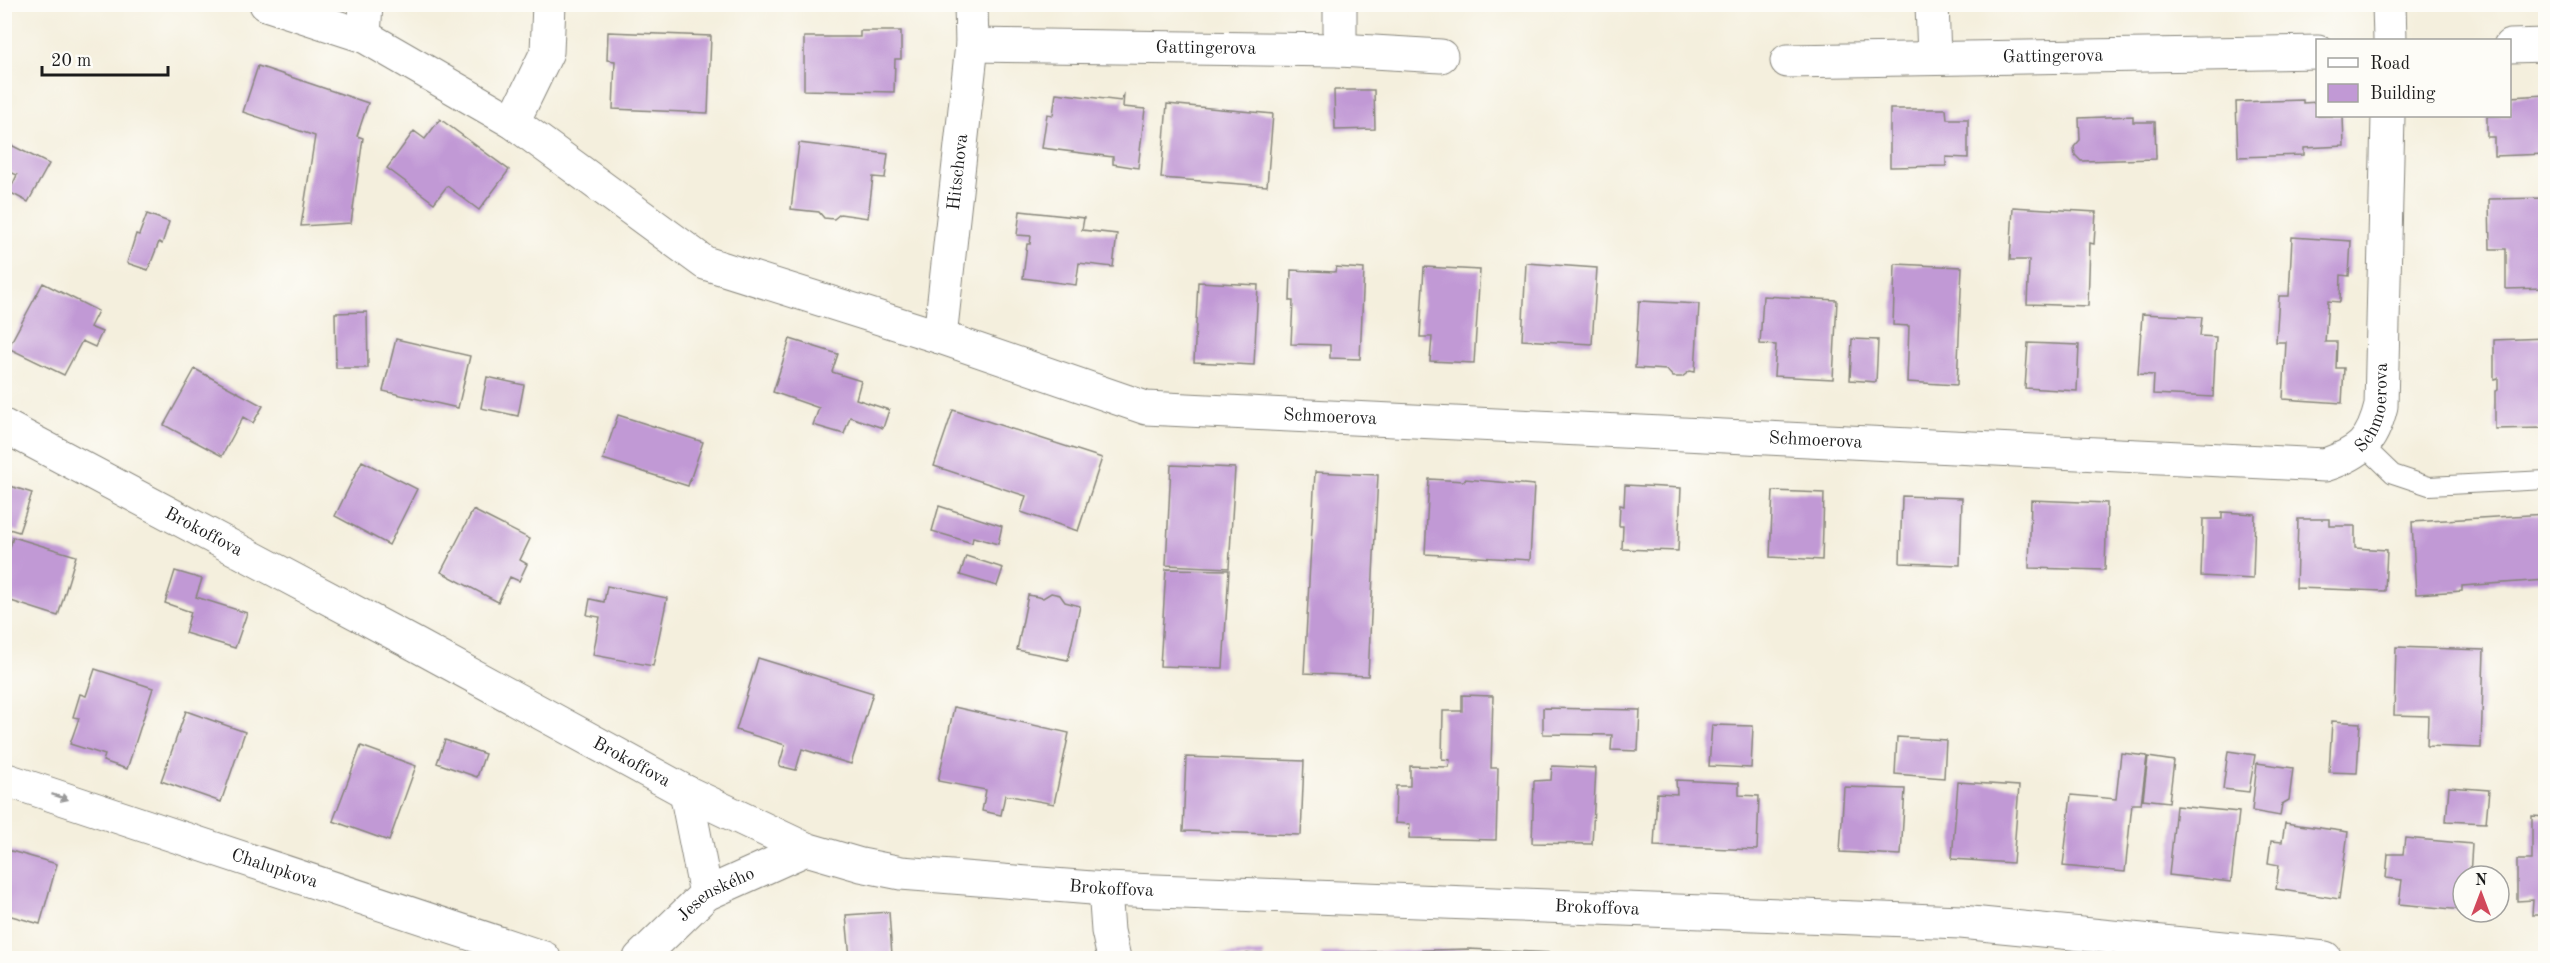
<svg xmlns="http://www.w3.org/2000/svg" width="2550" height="963" font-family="'Old Standard TT',serif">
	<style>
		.building { fill: #c199d5 }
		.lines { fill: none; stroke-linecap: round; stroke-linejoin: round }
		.lane-casing { stroke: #88867c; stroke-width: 20 }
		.street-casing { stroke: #88867c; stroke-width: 35 }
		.lane { stroke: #fff; stroke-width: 18 }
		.street { stroke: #fff; stroke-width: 33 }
		.oneway { fill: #999 }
		.labels { text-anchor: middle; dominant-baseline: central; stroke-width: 6; stroke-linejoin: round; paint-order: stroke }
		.street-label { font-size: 18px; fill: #1c1c1c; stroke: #fdfcf7 }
	</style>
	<rect width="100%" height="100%" fill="#fdfcf7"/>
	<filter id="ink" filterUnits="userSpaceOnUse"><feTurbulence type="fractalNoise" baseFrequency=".0167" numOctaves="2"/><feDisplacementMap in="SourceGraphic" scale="12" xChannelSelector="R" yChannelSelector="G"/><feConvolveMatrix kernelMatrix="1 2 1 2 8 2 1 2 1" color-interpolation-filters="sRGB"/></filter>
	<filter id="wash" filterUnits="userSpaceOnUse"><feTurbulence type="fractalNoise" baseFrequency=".008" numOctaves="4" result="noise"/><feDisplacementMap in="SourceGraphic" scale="24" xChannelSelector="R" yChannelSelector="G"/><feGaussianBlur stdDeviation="1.35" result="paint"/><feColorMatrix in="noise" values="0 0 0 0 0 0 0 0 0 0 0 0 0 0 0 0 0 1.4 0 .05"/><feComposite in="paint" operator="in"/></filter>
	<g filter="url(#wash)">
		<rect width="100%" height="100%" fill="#f4efdd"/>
		<g id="blocks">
			<path class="building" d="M860 31H901V59H895L894 92 804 90V37H860Z
				M608 32 711 36 708 113 613 109 615 61 607 60Z
				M258 66 368 103 357 136 363 138 351 223 301 226 315 136 243 112Z
				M1334 90H1374L1375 129 1335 130Z
				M1056 93 1121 101 1124 93 1123 107 1145 109 1138 168 1113 164V157L1042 148 1047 114 1053 115Z
				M2546 95V154L2494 156V137H2487V116H2510V97Z
				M2303 100V103L2318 102V116H2343L2344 146 2304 148V155L2238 157 2236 102Z
				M1167 104 1273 114 1267 186 1161 178Z
				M1890 109H1946L1947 119H1968V158L1946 157V166L1890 167Z
				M2133 116V122H2155L2156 159 2081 161 2075 155 2074 147 2080 140 2079 118Z
				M440 119 509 170 479 210 447 186 434 203 387 168 414 131 425 139Z
				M799 143 888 154 885 178 873 177 868 218 840 214 834 219 824 218 819 212 791 209Z
				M11 145 49 164 28 202 9 192 17 175 4 169V156Z
				M2546 198V288L2506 289V249H2490L2489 199Z
				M2013 207 2096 212 2094 244 2090 243 2088 306 2027 304 2029 260H2010Z
				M1020 211 1084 218 1082 230 1117 234 1113 267 1079 263 1076 285 1023 278 1027 244H1030L1031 236 1017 235Z
				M147 214 169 222 162 244 159 242 148 270 127 263 136 234 139 235Z
				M2292 237 2351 241 2349 276 2341 275 2340 302 2328 301 2325 342H2337L2336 368H2344L2342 403 2283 399 2286 342H2276L2279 296H2289Z
				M1526 263 1597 268 1592 344 1522 340Z
				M1895 264 1962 267 1957 385 1907 382 1909 326 1893 325Z
				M1336 267 1364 269 1360 359 1330 358V345L1291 344 1293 301H1290L1291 270 1335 272Z
				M1424 267 1480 270 1474 363 1430 361 1432 337H1420Z
				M1198 282 1258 285 1254 365 1194 362Z
				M43 283 98 311 90 327 102 332 95 347 82 341 64 375 8 348Z
				M1763 296 1837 300 1833 379 1774 376 1776 345 1760 344Z
				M1639 301 1699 304 1695 372 1690 371 1682 377H1673L1667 370 1635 368Z
				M367 312 368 368H336L335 313Z
				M2142 314 2202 317 2200 336 2216 337 2213 397 2153 394 2154 375 2138 374Z
				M2546 338V434H2543V428L2495 429V391L2498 390V378L2494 379V340Z
				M396 339 470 356 458 408 383 391Z
				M790 339 838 354 832 372 861 381 856 399 889 410 883 428 850 417 844 434 813 425 819 408 773 392Z
				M1852 339 1878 340 1876 382 1850 380Z
				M2028 343 2079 345 2077 391 2025 388Z
				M195 369 263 406 253 423 243 417 222 456 164 425Z
				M487 377 524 385 518 416 481 408Z
				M953 410 1102 458 1078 531 1021 512 1026 496 934 466Z
				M618 415 703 442 688 486 603 459Z
				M362 461 417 489 389 545 335 516Z
				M1171 465 1235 468 1229 568 1166 565Z
				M1315 472 1378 475 1368 676 1304 673Z
				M1429 479 1464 481 1465 479 1534 485 1530 560 1425 554Z
				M4 484 32 493 19 532 9 529 5 541Z
				M1625 485 1681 488 1678 551 1622 549 1623 526H1619L1620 505 1624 506Z
				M1773 491 1824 493 1822 560 1770 557Z
				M1902 496 1962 498 1960 565 1900 563Z
				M2031 500 2107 503 2105 570 2029 568Z
				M939 506 1002 526 998 544 973 537 972 543 932 531Z
				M473 510 530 539 520 560 527 564 519 581 510 577 498 602 441 572Z
				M2222 512 2255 514 2253 579 2201 576 2203 519H2222Z
				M2546 514V580L2462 586V591L2416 594 2412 522Z
				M2298 519H2330V526H2355V548L2387 550 2385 591 2296 588Z
				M13 537 76 556 58 616 11 601 7 614H4V568Z
				M966 556 1003 568 997 586 960 575Z
				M1166 569 1229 570 1223 668 1160 666Z
				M175 571 202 579 196 597 247 613 235 648 185 633 191 612 165 603Z
				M607 586 667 598 653 666 593 655 600 617 587 615 590 599 604 602Z
				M1051 593 1060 595 1065 602 1080 606 1068 660 1017 650 1028 595 1043 598Z
				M2396 647 2484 650 2481 748 2427 746 2428 716 2394 715Z
				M758 658 873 693 851 764 802 749 796 770 779 766 785 745 736 730Z
				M95 669 153 688 127 769 103 761 105 755 70 744 79 718 73 717 80 694 86 696Z
				M1462 695 1493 696 1491 768H1498L1496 840 1409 838 1410 824 1395 823 1396 786H1410V766L1449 767 1450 760 1442 759 1443 711H1462Z
				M954 707 1069 733 1054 804 1005 795 1001 815 982 811 986 790 938 781Z
				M1543 708 1640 710 1638 751 1611 750 1612 735 1543 734Z
				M186 711 245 732 221 802 161 781Z
				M2332 721 2360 723 2357 773 2329 772Z
				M1712 725 1753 726 1751 768 1709 766Z
				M1897 737 1946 740 1944 778 1895 774Z
				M445 740 485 754 477 777 437 763Z
				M361 746 416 766 389 841 333 821Z
				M2228 751 2255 755 2249 792 2223 789Z
				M2121 753 2147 756 2141 804H2132L2125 872 2063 866 2071 795 2116 799Z
				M1186 757 1304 761 1301 835 1183 831Z
				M2148 757 2174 761 2169 802 2143 799Z
				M2257 763 2293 768 2289 800 2282 804 2280 816 2252 811Z
				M1552 766 1596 768 1592 844 1532 843 1534 781 1551 780Z
				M1676 780 1739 783V795L1759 796 1757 850 1654 846 1657 793 1677 794Z
				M1958 782 2019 786 2013 863 1952 859Z
				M1844 787 1905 789 1901 855 1840 852Z
				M2449 787 2489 790 2486 823 2446 821Z
				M2176 806 2239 812 2231 882 2169 875Z
				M2532 816 2546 817V915H2532L2533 900 2517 901V860H2532Z
				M2285 823 2348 832 2339 899 2276 889 2279 865 2268 863 2271 841 2282 842Z
				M2405 838 2472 844 2470 876H2463V910L2399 904 2402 880 2386 878 2388 854H2403Z
				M4 849 57 864 40 924 4 914Z
				M889 912 892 955H889L890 958H850L846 915Z
				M1468 949 1554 953V958H1322L1321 953Z
				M1264 953V958H1193V956Z"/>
		</g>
	</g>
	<g filter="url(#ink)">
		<use href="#blocks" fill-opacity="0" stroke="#88867c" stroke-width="1.5"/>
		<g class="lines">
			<g class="lane-casing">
				<path id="lane" d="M2364 446 2393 474 2429 486 2546 480"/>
			</g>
			<g class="street-casing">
				<g id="street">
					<path id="s1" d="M266 4 364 36 513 122 705 263 940 337 1146 408 2325 465C2360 453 2372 443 2381 406L2388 116"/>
					<path d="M1340 4V50"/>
					<path d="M1932 4 1934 57"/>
					<path d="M2389 4 2390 40"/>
					<path d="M364 36 366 4"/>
					<path id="s2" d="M972 45 1340 50 1441 56"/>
					<path d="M2510 46 2546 45"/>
					<path id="s3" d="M1787 61 2318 52"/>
					<path d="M513 122 547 52 549 4"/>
					<path id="s4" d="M940 337 972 45 971 4"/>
					<path id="s5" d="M4 426 411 642 686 792 806 849 861 865 901 873 1105 889 1961 922 2325 958"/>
					<path id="s6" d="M4 779 544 958"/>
					<path d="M686 792 706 894"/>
					<path d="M1105 889 1108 931 1114 958"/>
					<path id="s7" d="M640 958 706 894 806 849"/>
				</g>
			</g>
			<use href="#lane" class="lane"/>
			<use href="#street" class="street"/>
		</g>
		<defs><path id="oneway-solid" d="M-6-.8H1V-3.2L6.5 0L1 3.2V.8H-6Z" transform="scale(1.5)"/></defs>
		<use class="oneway" href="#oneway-solid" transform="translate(60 797) rotate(18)"/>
	</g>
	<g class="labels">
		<g class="street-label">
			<text stroke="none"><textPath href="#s2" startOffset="234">Gattingerova</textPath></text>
			<text stroke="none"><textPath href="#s3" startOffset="266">Gattingerova</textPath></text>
			<text stroke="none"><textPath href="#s4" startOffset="166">Hitschova</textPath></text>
			<text stroke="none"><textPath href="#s1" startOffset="2241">Schmoerova</textPath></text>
			<text stroke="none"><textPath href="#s1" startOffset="1162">Schmoerova</textPath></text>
			<text stroke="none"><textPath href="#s1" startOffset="1648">Schmoerova</textPath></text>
			<text stroke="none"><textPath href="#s5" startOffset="226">Brokoffova</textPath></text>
			<text stroke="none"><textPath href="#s5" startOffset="712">Brokoffova</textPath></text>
			<text stroke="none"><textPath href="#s6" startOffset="285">Chalupkova</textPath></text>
			<text stroke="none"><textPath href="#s5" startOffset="1216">Brokoffova</textPath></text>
			<text stroke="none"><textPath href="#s7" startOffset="100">Jesenského</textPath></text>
			<text stroke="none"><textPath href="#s5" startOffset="1702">Brokoffova</textPath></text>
		</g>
	</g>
	<rect width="2550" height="963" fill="none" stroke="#fdfcf7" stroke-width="24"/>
	<rect x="2316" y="39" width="195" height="78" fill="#fdfcf7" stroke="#a3a29f" stroke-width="1.5"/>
	<rect x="2328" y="58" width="30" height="9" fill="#ffffff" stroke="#a3a29f" stroke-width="1.5"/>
	<text x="2370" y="69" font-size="18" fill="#1c1c1c">Road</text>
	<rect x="2328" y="84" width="30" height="18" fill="#c199d5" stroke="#a3a29f" stroke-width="1.5"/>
	<text x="2370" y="99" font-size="18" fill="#1c1c1c">Building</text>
	<g transform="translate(2481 894)"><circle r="28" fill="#fdfcf7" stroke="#a3a29f" stroke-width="1.5"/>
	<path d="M0-4.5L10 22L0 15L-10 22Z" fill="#d1495b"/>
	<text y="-9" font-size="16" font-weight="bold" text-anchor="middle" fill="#1c1c1c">N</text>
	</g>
	<path d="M42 66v9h126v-9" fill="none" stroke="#1c1c1c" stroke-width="3"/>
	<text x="51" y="66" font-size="18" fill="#1c1c1c" stroke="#fdfcf7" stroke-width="4.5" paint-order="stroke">20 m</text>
</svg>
